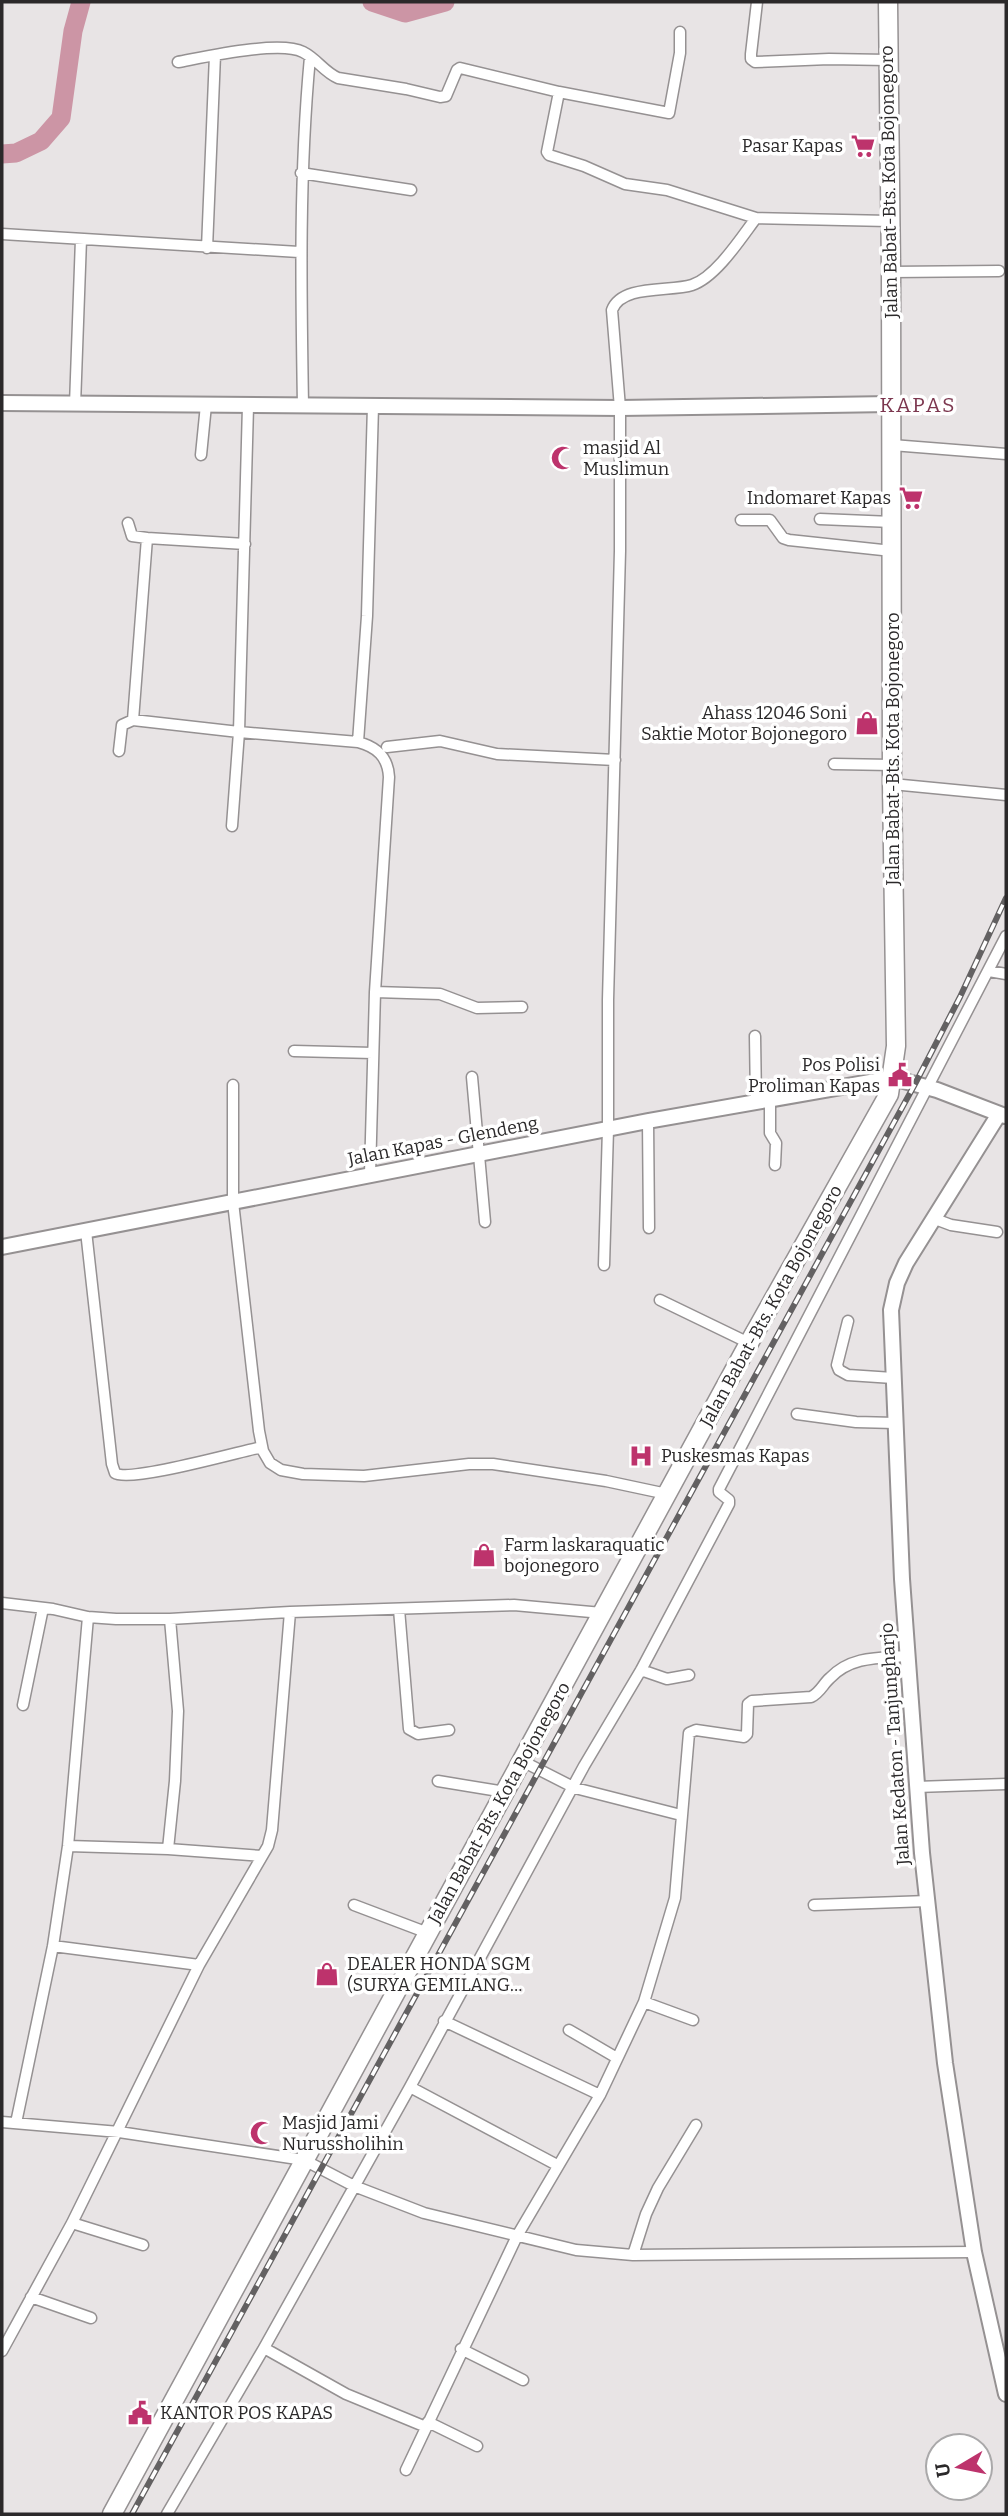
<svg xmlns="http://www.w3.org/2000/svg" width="1008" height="2516" font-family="Bitter,serif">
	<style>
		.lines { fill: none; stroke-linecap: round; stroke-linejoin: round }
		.river { stroke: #cc95a5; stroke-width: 19 }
		.street-casing { stroke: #959192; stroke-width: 13 }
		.secondary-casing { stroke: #959192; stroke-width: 18 }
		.highway-casing { stroke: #959192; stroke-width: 21 }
		.street { stroke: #fff; stroke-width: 10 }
		.secondary { stroke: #fff; stroke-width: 14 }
		.highway { stroke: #fff; stroke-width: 18 }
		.rail-casing { stroke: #636162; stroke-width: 6 }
		.rail { stroke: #fff; stroke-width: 3.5; stroke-dasharray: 10; stroke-linecap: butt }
		.labels { text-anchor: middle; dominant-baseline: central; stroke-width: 7; stroke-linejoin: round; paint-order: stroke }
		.poi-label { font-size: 18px; fill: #2b292a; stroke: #fff; text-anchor: start }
		.street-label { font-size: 18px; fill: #2b292a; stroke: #fff }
		.quarter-label { font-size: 21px; letter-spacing: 2px; fill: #7c374f; stroke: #fff }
	</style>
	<rect width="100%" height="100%" fill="#e8e4e5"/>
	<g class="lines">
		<path class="river" d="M372 2 405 13 445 2
			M2 154 16 153 41 141 61 118 73 31 81 2"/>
		<g class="street-casing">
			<path id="street" d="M757 2 751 54V59L755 62 829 59 888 60
				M178 62C205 57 280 40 303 52 317 59 324 72 338 78L406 89 440 97 446 96 457 70 460 68 559 92 547 152 549 155 584 166 625 184 667 190 756 218
				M559 92 669 113 680 53V32
				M301 173 411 190
				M2 234 299 252
				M207 248 215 55
				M891 272 999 271
				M75 405 81 239
				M303 405C301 287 299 175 310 57
				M248 406 239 732 358 742
				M892 445 1006 454
				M201 455 206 405
				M820 519 892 522
				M741 520H770L783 538 789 540 892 551
				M128 523 132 536 147 538
				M387 747 440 741 497 754 615 760
				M119 751 122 725 133 720
				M834 764 892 765
				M892 784 1006 795
				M232 826 239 732 133 720 147 538 245 544
				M989 971 1006 974
				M375 992 440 994 477 1008 522 1007
				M755 1036 756 1102
				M294 1051 373 1053
				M472 1077 485 1222
				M233 1085V1202L259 1431 263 1451 270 1463 281 1470 303 1474 364 1476 469 1464H493L606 1481 667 1494
				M770 1099V1133L776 1143 775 1165
				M648 1121 649 1228
				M370 1174 375 992 389 777C388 757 377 747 358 742L367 616 373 406
				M935 1219 951 1225 997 1232
				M86 1231 112 1464 115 1473C129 1483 238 1452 262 1447
				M604 1265 608 1129V1000L620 551V408L612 310C622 284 670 292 692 285 716 277 741 238 756 218L889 221
				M660 1300 749 1343
				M848 1321 837 1365 839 1370 848 1375 893 1378
				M797 1414 856 1422 895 1423
				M2 1603 53 1609 88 1617 116 1619H170L290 1612 514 1605 602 1613
				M399 1609 409 1729 418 1734 449 1730
				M641 1670 667 1679 689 1675
				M23 1705 43 1608
				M522 1761 575 1788 681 1815
				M438 1781 505 1792
				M916 1787 1006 1784
				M68 1846 168 1849 262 1856
				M168 1849 175 1781 178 1711 170 1619
				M354 1905 428 1933
				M814 1905 928 1901
				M53 1946 199 1965
				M644 2002 693 2020
				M444 2021 600 2095
				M569 2030 617 2058
				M410 2087 557 2165
				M2 2122 119 2132 304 2160 354 2186 424 2213 576 2250 633 2255 974 2252
				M16 2123 53 1946 68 1846 88 1617
				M72 2223 143 2245
				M633 2255 646 2214 658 2188 696 2125
				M31 2297 91 2318
				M264 2348 346 2394 426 2427
				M461 2349 523 2380
				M2 2351 72 2223 199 1965 268 1846 272 1830 290 1612
				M428 2422 477 2446
				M406 2470 517 2236 600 2095 644 2002 675 1898 689 1733 696 1730 744 1737 747 1734 748 1704 752 1701 811 1697C820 1693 823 1684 830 1678 851 1656 879 1658 907 1656
				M167 2514 264 2348 410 2087 584 1766 641 1670 729 1504V1500L719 1492V1489L1006 936"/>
		</g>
		<g class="secondary-casing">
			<path id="secondary" d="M2 403 620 408 891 404
				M999 1114 906 1263 897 1283 891 1310 902 1579 922 1853 945 2063 974 2252 1006 2394
				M2 1247 648 1121 893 1078 937 1090 1005 1116"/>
		</g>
		<g class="highway-casing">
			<path id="highway" d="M112 2514 749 1343 889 1094 896 1046 892 784 891 272 888 2"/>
		</g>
		<use href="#street" class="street"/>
		<use href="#secondary" class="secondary"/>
		<use href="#highway" class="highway"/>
		<g class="rail-casing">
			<path id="rail" d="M132 2514 915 1084 960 997 1006 898"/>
		</g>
		<use href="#rail" class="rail"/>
	</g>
	<defs>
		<g id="supermarket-bare" transform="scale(1.89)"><path d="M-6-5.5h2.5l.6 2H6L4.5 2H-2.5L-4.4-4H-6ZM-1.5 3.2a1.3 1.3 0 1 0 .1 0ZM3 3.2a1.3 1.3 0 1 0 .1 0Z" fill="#bd336c" stroke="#fff" stroke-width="2.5" paint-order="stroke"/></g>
		<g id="mosque-bare" transform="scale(1.89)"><path d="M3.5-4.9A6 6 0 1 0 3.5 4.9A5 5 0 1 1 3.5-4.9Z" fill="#bd336c" stroke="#fff" stroke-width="2.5" paint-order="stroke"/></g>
		<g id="shop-bare" transform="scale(1.89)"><path d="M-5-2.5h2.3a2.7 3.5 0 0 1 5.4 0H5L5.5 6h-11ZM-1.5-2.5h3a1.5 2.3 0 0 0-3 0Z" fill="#bd336c" stroke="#fff" stroke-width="2.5" paint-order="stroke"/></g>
		<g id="civic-bare" transform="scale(1.89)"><path d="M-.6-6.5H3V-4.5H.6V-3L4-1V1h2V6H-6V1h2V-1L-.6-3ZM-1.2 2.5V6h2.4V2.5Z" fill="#bd336c" stroke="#fff" stroke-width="2.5" paint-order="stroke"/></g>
		<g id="hospital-bare" transform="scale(1.89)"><path d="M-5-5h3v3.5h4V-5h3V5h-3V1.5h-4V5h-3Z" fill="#bd336c" stroke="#fff" stroke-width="2.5" paint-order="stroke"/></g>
	</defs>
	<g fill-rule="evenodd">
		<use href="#supermarket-bare" x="863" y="146"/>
		<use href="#mosque-bare" x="563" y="458"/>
		<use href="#supermarket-bare" x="911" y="498"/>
		<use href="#shop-bare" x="867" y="723"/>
		<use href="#civic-bare" x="900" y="1075"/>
		<use href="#hospital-bare" x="641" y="1456"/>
		<use href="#shop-bare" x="484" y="1555"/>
		<use href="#shop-bare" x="327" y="1974"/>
		<use href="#mosque-bare" x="262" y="2133"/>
		<use href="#civic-bare" x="140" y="2413"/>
	</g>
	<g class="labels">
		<g class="poi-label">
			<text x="843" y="146" text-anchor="end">Pasar Kapas</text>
			<text x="583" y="448">masjid Al<tspan x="583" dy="21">Muslimun</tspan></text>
			<text x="891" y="498" text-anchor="end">Indomaret Kapas</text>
			<text x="847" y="713" text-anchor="end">Ahass 12046 Soni<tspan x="847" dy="21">Saktie Motor Bojonegoro</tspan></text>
			<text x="880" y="1065" text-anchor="end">Pos Polisi<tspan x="880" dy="21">Proliman Kapas</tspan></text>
			<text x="661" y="1456">Puskesmas Kapas</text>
			<text x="504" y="1545">Farm laskaraquatic<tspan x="504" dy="21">bojonegoro</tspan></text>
			<text x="347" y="1964">DEALER HONDA SGM<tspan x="347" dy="21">(SURYA GEMILANG…</tspan></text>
			<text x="282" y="2123">Masjid Jami<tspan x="282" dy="21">Nurussholihin</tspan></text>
			<text x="160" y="2413">KANTOR POS KAPAS</text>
		</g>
		<g class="street-label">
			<text transform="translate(889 182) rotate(-91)">Jalan Babat-Bts. Kota Bojonegoro</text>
			<text transform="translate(893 749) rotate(-90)">Jalan Babat-Bts. Kota Bojonegoro</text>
			<text transform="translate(443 1141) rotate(-11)">Jalan Kapas - Glendeng</text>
			<text transform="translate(771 1306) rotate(-61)">Jalan Babat-Bts. Kota Bojonegoro</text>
			<text transform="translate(895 1744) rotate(-94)">Jalan Kedaton - Tanjungharjo</text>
			<text transform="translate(499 1803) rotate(-61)">Jalan Babat-Bts. Kota Bojonegoro</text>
		</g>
		<g class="quarter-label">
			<text x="918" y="405">KAPAS</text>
		</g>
	</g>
	<rect width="1008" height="2516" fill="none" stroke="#2b292a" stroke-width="7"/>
	<g transform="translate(959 2467) rotate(260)"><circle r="33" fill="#ffffff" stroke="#aaa9aa" stroke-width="2"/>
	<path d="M0-5L12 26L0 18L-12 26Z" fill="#bd336c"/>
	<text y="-10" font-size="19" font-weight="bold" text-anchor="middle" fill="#2b292a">U</text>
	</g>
</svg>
